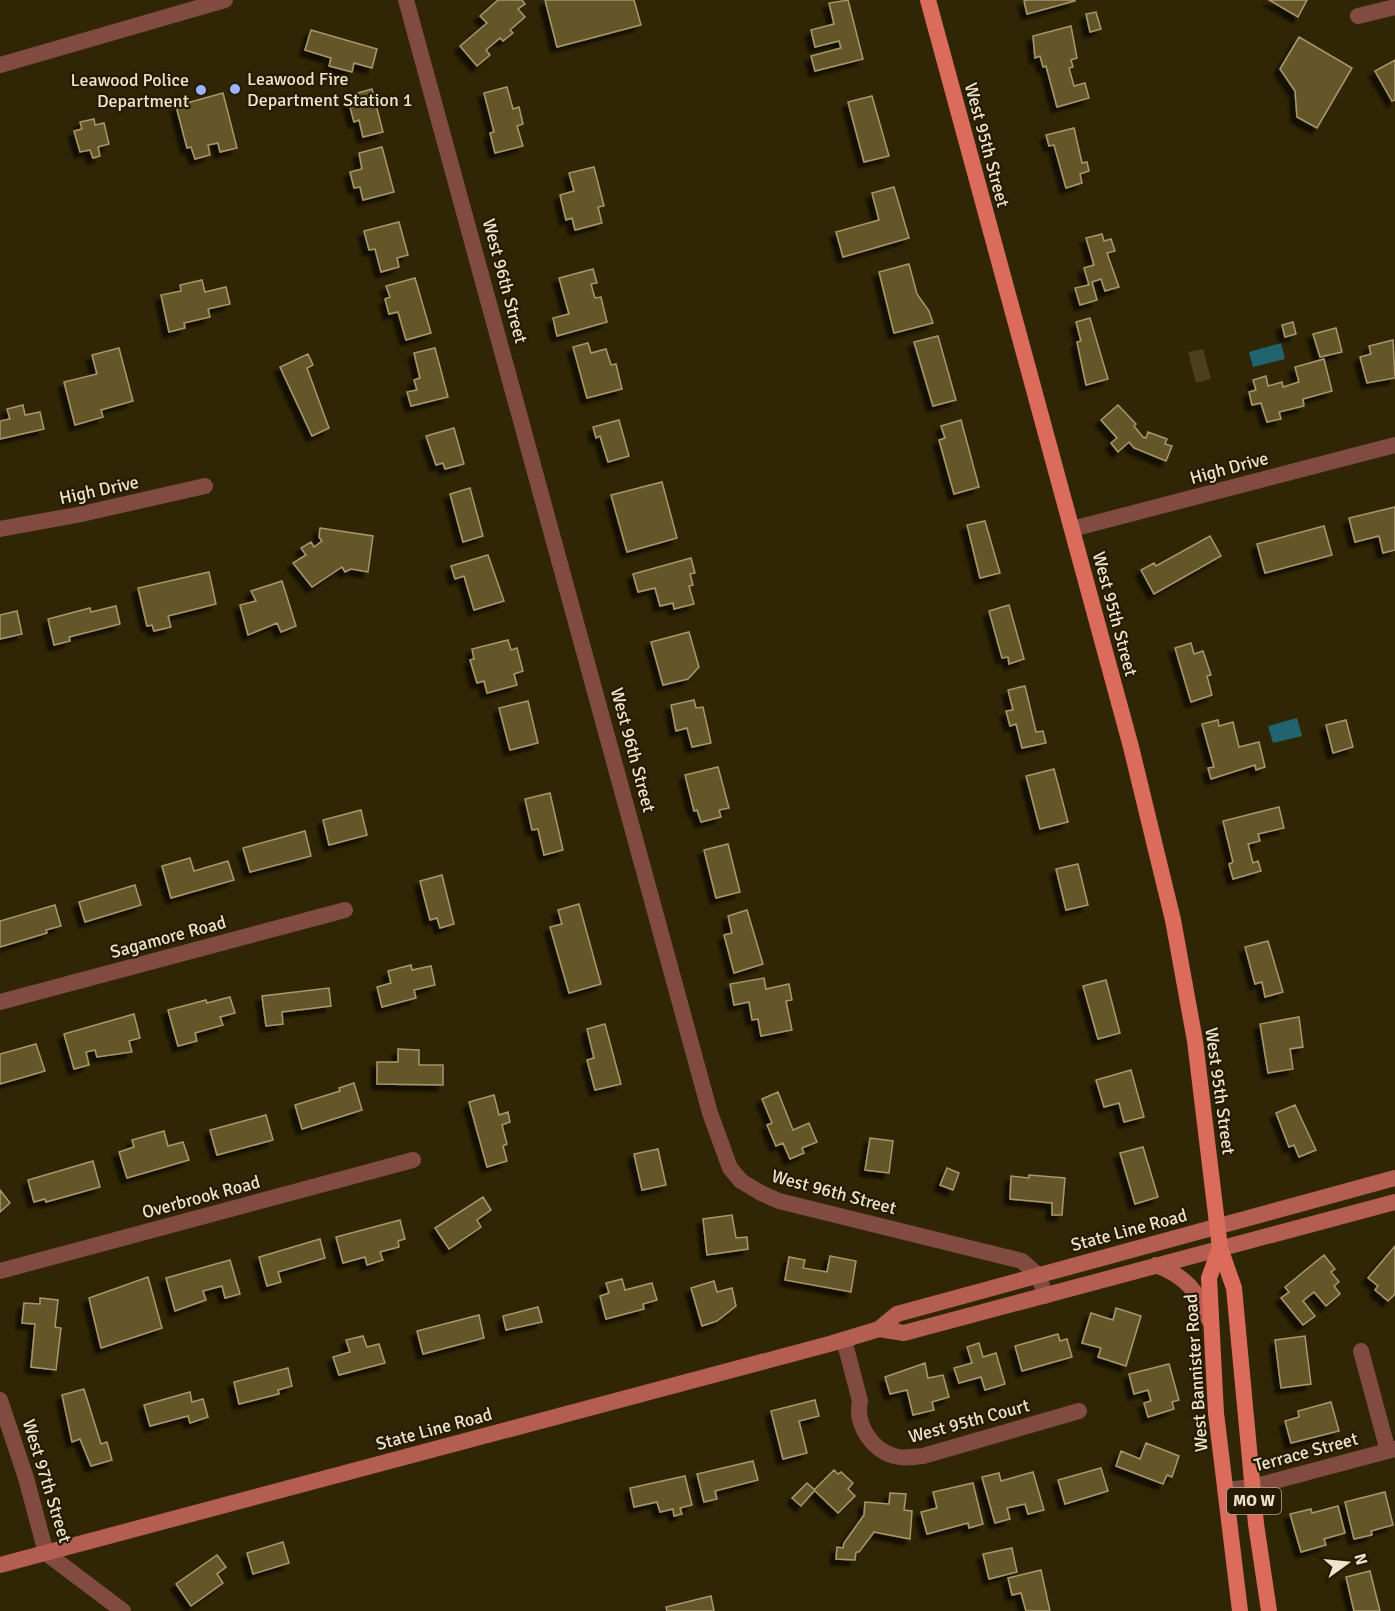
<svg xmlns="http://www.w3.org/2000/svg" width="1395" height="1611" font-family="Signika,sans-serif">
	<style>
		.green { fill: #4c3f1b }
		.water { fill: #21646f }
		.building { fill: #65562c; stroke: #a8976b; stroke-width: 1.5; filter: url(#shadow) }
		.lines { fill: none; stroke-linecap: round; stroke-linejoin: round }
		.minor { stroke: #814b42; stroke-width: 16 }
		.tertiary { stroke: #814b42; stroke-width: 16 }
		.secondary { stroke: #b45d51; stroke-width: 16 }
		.primary { stroke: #db6b5b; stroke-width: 16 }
		.poi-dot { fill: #9cb4fd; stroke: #261b00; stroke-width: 2 }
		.labels { text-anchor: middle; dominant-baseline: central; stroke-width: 4.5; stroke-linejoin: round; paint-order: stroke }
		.shield { fill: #261b00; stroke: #b1a890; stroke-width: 1.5 }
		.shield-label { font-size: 16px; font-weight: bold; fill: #ede4cd }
		.poi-label { font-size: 18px; fill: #ede4cd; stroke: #261b00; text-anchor: start }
		.street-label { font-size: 18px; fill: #ede4cd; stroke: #261b00 }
	</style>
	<defs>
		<filter id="shadow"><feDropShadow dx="-5.5" dy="5.5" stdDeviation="1.5" flood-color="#0009"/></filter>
	</defs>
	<rect width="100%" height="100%" fill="#302504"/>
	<path class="green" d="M1203 349 1211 379 1196 383 1188 352Z"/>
	<path class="water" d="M1281 343 1285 359 1253 367 1249 352Z
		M1297 718 1302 736 1273 743 1268 726Z"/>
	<path class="building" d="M498 0H522L525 4 518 9 525 17 510 30 513 33 503 41 500 38 486 50 490 55 477 66 460 46 487 23 480 16Z
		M545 0H634L641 25 557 47Z
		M848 0 863 59 815 71 811 56 841 48 839 41 815 47 811 30 834 24 829 3Z
		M1027 0H1075V1L1027 14 1024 1Z
		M1269 0H1307L1298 17Z
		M1096 12 1101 29 1090 32 1086 14Z
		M1071 26 1077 58 1071 60 1073 67 1069 68 1074 86 1085 83 1089 98 1057 107 1046 66 1043 67 1040 56 1035 58 1033 36Z
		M311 30 377 49 372 68 354 63 352 72 329 66 331 58 305 50Z
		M1299 37 1352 68 1317 128 1297 117 1295 91 1280 69Z
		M1395 60V100L1392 101 1375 71Z
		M507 87 513 109 519 107 523 124 517 126 523 146 495 153 490 133 494 132 484 93Z
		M372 89 383 132 363 137 359 120 354 122 347 96Z
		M223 93 237 148 220 152 218 143 208 145 210 155 195 159 191 147 187 148 176 106Z
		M872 96 889 156 864 162 848 102Z
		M94 119 95 125 104 123 109 144 98 147 100 156 93 158 90 150 80 152 74 131 82 129 80 122Z
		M1074 128 1082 163 1087 162 1089 171 1080 174 1082 183 1066 188 1054 145 1049 146 1046 135Z
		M382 147 394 192 363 200 360 187 354 188 350 172 362 169 359 153Z
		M594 167 604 206 598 207 602 223 575 230 572 218 566 220 560 195 574 191 569 173Z
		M894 187 909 238 843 257 836 232 879 220 872 193Z
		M399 222 408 255 397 258 399 267 381 272 375 249 369 250 364 231Z
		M1102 234 1104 241 1111 239 1115 251 1107 253 1119 287 1105 291 1101 279 1092 282 1097 300 1080 305 1075 288 1089 285 1084 268 1094 265 1086 238Z
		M909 264 917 294 929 311 933 323 894 333 879 272Z
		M593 269 597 283 591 284 595 298 601 297 607 322 557 336 553 318 569 314 559 278Z
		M415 278 431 333 406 340 398 312 389 314 385 299 390 297 386 286Z
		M202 280 205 292 226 287 230 304 208 309 210 317 184 323 185 328 169 332 161 295 181 291 180 285Z
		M1090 318 1108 379 1086 385 1077 342 1081 341 1076 322Z
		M1293 322 1296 334 1285 337 1282 325Z
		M1336 328 1342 352 1320 357 1313 334Z
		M938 336 956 400 933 406 914 342Z
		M1393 340 1395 378 1367 383 1360 357 1371 354 1369 346Z
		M588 343 591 353 606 349 611 365 616 364 622 389 587 398 573 347Z
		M119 348 133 401 101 410 103 417 75 425 64 382 97 374 92 355Z
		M435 348 448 397 411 406 407 392 417 390 414 380 420 378 414 353Z
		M308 354 313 365 307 368 329 428 312 436 280 367Z
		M1324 359 1332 391 1303 399 1304 406 1279 412 1281 419 1267 422 1261 403 1252 405 1249 392 1256 390 1253 380 1266 376 1268 386 1282 382 1283 387 1299 382 1295 367Z
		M23 405 25 415 40 412 44 429 0 439V421L10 419 7 409Z
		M1118 405 1136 424 1134 426 1143 437 1146 438 1148 432 1167 439 1165 444 1172 446 1166 461 1134 448 1129 442 1118 452 1111 443 1117 438 1101 420Z
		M619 420 629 456 608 462 600 436 596 438 593 427Z
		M961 420 979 487 954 494 939 440 945 438 941 426Z
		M454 428 464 464 445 469 443 463 436 465 426 436Z
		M662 482 677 538 627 552 611 495Z
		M470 488 483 536 463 542 450 494Z
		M1395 507V550L1383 553 1379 536 1355 542 1349 518Z
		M985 521 1000 573 980 578 967 525Z
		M1324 526 1332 555 1265 573 1257 544Z
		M320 528 373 536 368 572 351 569 345 572 342 567 312 587 293 563 306 555 301 548 311 542 314 547 322 541 319 537Z
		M1210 536 1221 556 1154 594 1141 570 1154 563 1156 566Z
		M488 555 504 601 474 610 464 576 455 579 451 566Z
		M691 558 695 573 690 574 693 585 689 586 694 604 674 609 673 603 660 606 655 588 638 592 633 574Z
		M209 572 216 604 168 616 171 627 154 631 152 625 147 626 138 588Z
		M282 581 296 626 281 632 277 623 248 635 240 605 256 601 251 591Z
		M1009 605 1024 659 1009 664 1008 657 1002 658 989 611Z
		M116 606 120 624 69 637 70 641 54 645 48 619 90 608 91 612Z
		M17 611 22 634 0 639V615Z
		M689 632 699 667 688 679 663 685 651 642Z
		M508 640 511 650 517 648 523 671 514 674 517 685 487 693 484 681 477 683 470 660 474 659 472 649Z
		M1191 643 1194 654 1203 651 1211 675 1207 676 1212 695 1191 702 1175 648Z
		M1025 686 1036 732 1043 731 1046 743 1022 748 1016 724 1010 726 1006 711 1013 710 1008 690Z
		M694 700 696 708 703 707 711 743 692 747 687 728 676 731 671 705Z
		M528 701 538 743 510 750 499 708Z
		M1218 720 1219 726 1233 722 1239 747 1259 742 1265 767 1256 770 1255 765 1211 779 1208 768 1214 767 1202 724Z
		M1346 720 1353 747 1333 753 1326 725Z
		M718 767 729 808 719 810 721 817 701 822 697 810 694 811 685 775Z
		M1054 769 1068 822 1040 829 1026 776Z
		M550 793 563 850 544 855 538 829 532 830 525 799Z
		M1279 807 1284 828 1258 834 1260 841 1248 844 1253 863 1258 861 1261 871 1233 879 1229 864 1233 862 1223 821Z
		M361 810 367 835 329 845 323 820Z
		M305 831 311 856 250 872 243 848Z
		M728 844 740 892 716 898 704 850Z
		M190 858 194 871 228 861 234 880 171 898 162 866Z
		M1078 864 1088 905 1066 910 1056 869Z
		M442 875 454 924 440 928 437 918 430 920 420 881Z
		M135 885 141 905 85 922 79 902Z
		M579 904 601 984 569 993 550 927 562 924 558 910Z
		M55 905 61 926 46 930 47 933 0 947V921Z
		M747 910 763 964 734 973 724 935 732 933 728 916Z
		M1268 941 1283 992 1265 997 1262 982 1255 984 1245 947Z
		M411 965 412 970 431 966 435 985 414 990 416 998 382 1007 377 987 391 983 388 971Z
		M764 978 766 989 789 984 792 1000 786 1001 792 1030 761 1036 758 1019 752 1020 749 1002 734 1005 730 984Z
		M1106 980 1120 1033 1098 1039 1083 986Z
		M329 988 331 1006 282 1012 283 1024 266 1026 262 996Z
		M230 997 235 1013 220 1017 223 1025 195 1033 197 1041 178 1046 168 1010 206 1000 207 1003Z
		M134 1014 140 1038 129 1041 132 1052 97 1057 95 1050 86 1052 89 1065 74 1069 64 1034Z
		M1299 1017 1303 1047 1290 1049 1293 1069 1268 1073 1260 1024Z
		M605 1024 621 1084 595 1090 587 1060 594 1058 587 1029Z
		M36 1044 45 1071 0 1084V1054Z
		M398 1049 419 1050V1065H443V1085L377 1084V1062H398Z
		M1131 1070 1144 1117 1124 1122 1119 1103 1104 1107 1096 1080Z
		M354 1083 362 1110 302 1129 295 1105 340 1091 339 1088Z
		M778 1092 793 1130 809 1123 817 1142 802 1148 804 1153 790 1159 783 1143 776 1146 767 1125 772 1123 762 1099Z
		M494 1095 499 1115 508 1112 510 1122 502 1125 507 1144 503 1146 507 1161 487 1167 469 1102Z
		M1295 1105 1316 1150 1299 1157 1294 1145 1289 1147 1276 1113Z
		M266 1115 273 1140 217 1155 210 1130Z
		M164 1131 168 1146 183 1142 189 1160 127 1178 119 1152 134 1147 132 1140Z
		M870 1138 893 1141 889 1173 865 1170Z
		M1143 1147 1158 1197 1135 1204 1120 1153Z
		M658 1149 666 1185 642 1190 634 1154Z
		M93 1161 100 1187 46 1202 45 1199 34 1202 28 1180Z
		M947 1168 959 1173 953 1190 940 1185Z
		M1029 1175 1065 1178 1062 1215H1052V1203L1010 1199 1011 1176 1029 1178Z
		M0 1190 10 1203 0 1212Z
		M483 1197 491 1210 477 1220 481 1227 449 1249 435 1228Z
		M732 1215 736 1238 747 1237 748 1249 707 1255 703 1219Z
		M400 1220 405 1239 398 1241 399 1247 380 1252 383 1260 367 1265 365 1257 343 1263 336 1237Z
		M320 1239 325 1258 278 1272 281 1282 267 1286 259 1257Z
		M1395 1246V1294L1388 1301 1375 1290 1378 1286 1368 1278Z
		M1324 1255 1335 1269 1331 1272 1339 1282 1334 1286 1340 1294 1326 1306 1314 1292 1303 1301 1315 1316 1303 1325 1281 1298 1289 1292 1285 1287Z
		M830 1256 856 1261 851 1292 785 1280 789 1257 805 1260 803 1268 827 1272Z
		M230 1260 240 1294 225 1298 222 1286 203 1291 206 1300 175 1311 166 1278Z
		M148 1277 162 1328 101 1348 89 1298Z
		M622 1279 625 1290 652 1283 657 1300 643 1304 644 1309 606 1319 600 1296 609 1293 606 1283Z
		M714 1281 717 1292 732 1288 736 1306 717 1321 702 1326 691 1288Z
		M40 1298 58 1300 55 1327 61 1328 56 1370 31 1367 35 1324 22 1323 24 1303 40 1304Z
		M538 1307 542 1322 506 1330 503 1316Z
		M1116 1308 1141 1316 1126 1366 1098 1357 1101 1348 1082 1343 1091 1313 1113 1320Z
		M479 1315 484 1338 423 1354 417 1331Z
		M1058 1334 1060 1341 1067 1339 1072 1357 1022 1371 1015 1346Z
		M363 1336 367 1347 379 1344 385 1363 339 1375 333 1357 350 1352 346 1340Z
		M1305 1336 1311 1384 1281 1388 1275 1340Z
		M979 1343 983 1357 996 1353 1005 1384 985 1390 981 1377 959 1383 954 1368 972 1363 967 1347Z
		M925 1363 928 1378 943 1375 949 1397 932 1402 934 1410 913 1415 907 1390 890 1394 885 1377Z
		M1169 1364 1179 1400 1172 1402 1174 1409 1148 1417 1144 1403 1151 1401 1148 1390 1134 1394 1129 1374Z
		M288 1368 292 1386 278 1390 279 1394 239 1404 234 1382Z
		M84 1389 101 1444 107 1442 112 1460 91 1466 80 1439 72 1442 62 1395Z
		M190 1392 192 1402 203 1399 208 1417 190 1423 188 1416 150 1426 144 1405Z
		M815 1400 819 1416 799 1421 807 1453 783 1459 771 1411Z
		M1331 1402 1339 1431 1291 1443 1285 1421 1299 1417 1298 1411Z
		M1146 1443 1179 1456 1172 1477 1167 1475 1163 1484 1116 1466 1121 1451 1140 1459Z
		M753 1461 758 1480 715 1491 717 1499 704 1502 697 1474Z
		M1101 1468 1108 1491 1065 1504 1058 1480Z
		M834 1470 838 1474 841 1472 853 1483 848 1489 855 1496 838 1513 814 1490Z
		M1033 1472 1044 1510 1028 1514 1025 1504 1007 1508 1010 1519 995 1523 982 1477 999 1473 1001 1481Z
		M685 1476 692 1505 680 1508 682 1514 674 1516 673 1509 660 1512 657 1502 634 1507 630 1488Z
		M807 1483 815 1490 801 1506 792 1498Z
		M973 1483 983 1524 969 1528 968 1523 927 1534 921 1512 937 1508 933 1492Z
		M1385 1492 1393 1525 1371 1531 1372 1535 1354 1539 1345 1502Z
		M890 1493 906 1494 904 1510 912 1511 910 1539 874 1532 859 1552H856L855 1560 836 1559 837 1547 843 1548 844 1543 864 1515 865 1502 889 1504Z
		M1338 1506 1345 1533 1324 1539 1326 1545 1301 1552 1290 1514 1311 1509 1312 1513Z
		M283 1542 289 1563 253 1574 247 1553Z
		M1012 1548 1017 1572 989 1579 983 1554Z
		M217 1555 226 1567 217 1574 223 1583 191 1606 176 1584Z
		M1041 1570 1050 1611H1026L1021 1593 1012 1595 1008 1578Z
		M1370 1571 1380 1611H1354L1346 1577Z
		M711 1596 714 1611H667L666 1607Z"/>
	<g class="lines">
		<path class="minor" d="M406 0 710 1113 730 1168 741 1181 761 1193 779 1201 1022 1261 1039 1276 1045 1296
			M1358 16 1395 7
			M0 529 77 515 205 486
			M1072 529 1395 445
			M0 1002 345 910
			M0 1271 413 1160
			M844 1340 860 1401C855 1424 871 1449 894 1456 903 1459 913 1457 923 1456L1079 1411
			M1361 1351 1388 1451
			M1225 1490 1252 1487 1395 1449
			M46 1553 123 1611"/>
		<path class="tertiary" d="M0 65 225 0
			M0 1400 26 1478 46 1553"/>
		<path class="secondary" d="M1156 1265C1185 1276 1198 1291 1209 1320
			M879 1329 904 1333 1395 1202
			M0 1565 833 1343 879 1329 897 1314 1395 1178"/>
		<path class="primary" d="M928 0 1131 747 1173 920 1195 1041 1220 1248 1234 1288 1256 1524 1269 1611
			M1220 1248 1209 1278 1216 1413 1240 1611"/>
	</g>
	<g class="poi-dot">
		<circle cx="235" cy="89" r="6"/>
		<circle cx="201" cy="90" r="6"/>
	</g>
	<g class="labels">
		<rect class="shield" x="1227" y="1488" width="54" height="26" rx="4.5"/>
		<g class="shield-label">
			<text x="1254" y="1501">MO W</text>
		</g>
		<g class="poi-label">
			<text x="247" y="79">Leawood Fire<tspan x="247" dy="21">Department Station 1</tspan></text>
			<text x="189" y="80" text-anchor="end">Leawood Police<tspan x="189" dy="21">Department</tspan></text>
		</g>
		<g class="street-label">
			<text transform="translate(987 145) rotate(75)">West 95th Street</text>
			<text transform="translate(505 281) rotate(75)">West 96th Street</text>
			<text transform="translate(1229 468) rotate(-15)">High Drive</text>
			<text transform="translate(99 490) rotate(-12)">High Drive</text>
			<text transform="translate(1115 614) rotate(75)">West 95th Street</text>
			<text transform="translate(633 750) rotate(75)">West 96th Street</text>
			<text transform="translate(168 937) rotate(-15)">Sagamore Road</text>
			<text transform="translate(1220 1091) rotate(82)">West 95th Street</text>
			<text transform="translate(834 1192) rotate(15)">West 96th Street</text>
			<text transform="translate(201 1197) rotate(-15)">Overbrook Road</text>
			<text transform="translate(1129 1230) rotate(-15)">State Line Road</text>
			<text transform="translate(1196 1373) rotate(-94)">West Bannister Road</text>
			<text transform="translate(969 1421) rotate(-15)">West 95th Court</text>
			<text transform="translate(434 1429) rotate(-15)">State Line Road</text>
			<text transform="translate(1306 1452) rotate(-15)">Terrace Street</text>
			<text transform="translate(47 1481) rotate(73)">West 97th Street</text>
		</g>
	</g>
	<g transform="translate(1347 1563) rotate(75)" stroke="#261b00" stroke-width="4.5" paint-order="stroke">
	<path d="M0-4.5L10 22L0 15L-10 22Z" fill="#ede4cd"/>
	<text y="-9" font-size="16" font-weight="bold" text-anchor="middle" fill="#ede4cd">N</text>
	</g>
</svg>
